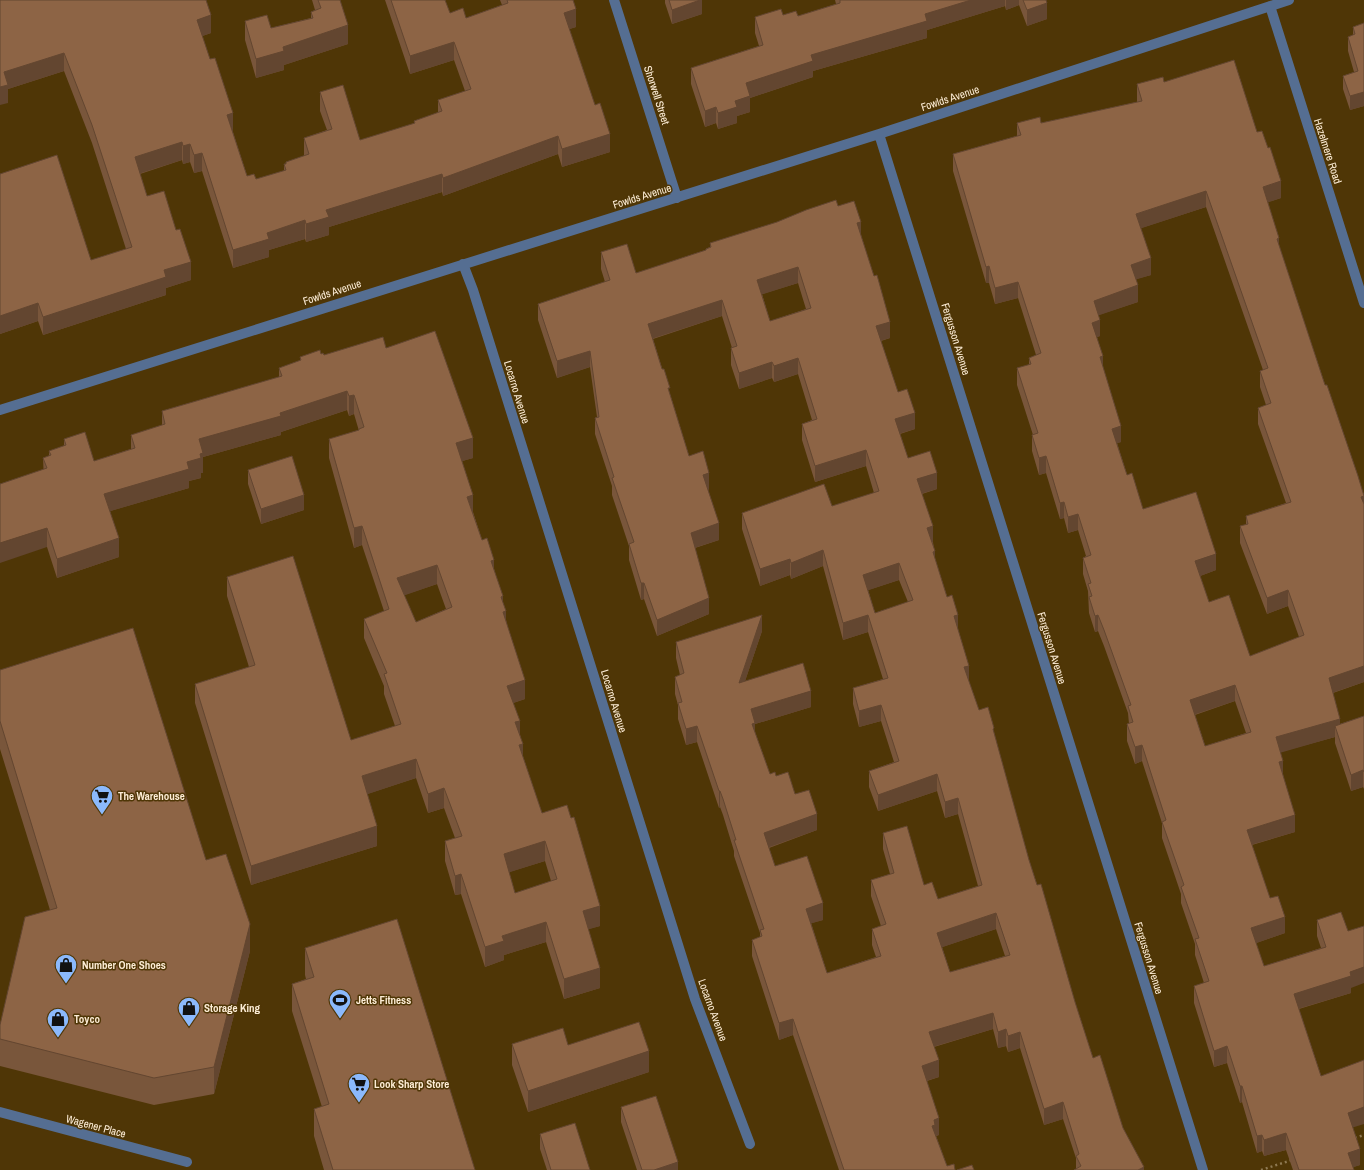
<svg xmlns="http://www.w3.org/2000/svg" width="1364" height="1170" font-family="'Archivo Narrow',sans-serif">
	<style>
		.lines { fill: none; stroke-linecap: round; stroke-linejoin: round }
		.path { stroke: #8e7952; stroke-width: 2.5; stroke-dasharray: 2 3; stroke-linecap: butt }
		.minor { stroke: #556e92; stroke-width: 10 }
		.wall { fill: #79563b; fill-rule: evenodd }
		.shaded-wall { fill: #634630 }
		.building { fill: #8d6445; stroke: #634630; fill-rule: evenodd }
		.labels { text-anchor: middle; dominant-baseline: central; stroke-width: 3; stroke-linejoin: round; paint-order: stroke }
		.street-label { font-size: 11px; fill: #fdedd6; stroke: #4f3606 }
		.poi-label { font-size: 11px; font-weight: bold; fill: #fdedd6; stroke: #4f3606; text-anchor: start }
	</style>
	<rect width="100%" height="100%" fill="#4f3606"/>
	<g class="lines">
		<path class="path" d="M1355 1138 1364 1135
			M1261 1170 1292 1160"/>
		<path class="minor" d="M614 0 677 198
			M1270 6 1364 303
			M879 134 1203 1170
			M463 264 473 290 695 999 750 1144
			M0 410 879 134 1289 0
			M0 1112 187 1162"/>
	</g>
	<path class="wall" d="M0 0 211 33 202 36 247 176 256 179 284 171V164H286V162L304 156V138L327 130 320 111V92L360 140 414 124V121L438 113V100L465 91 454 60 410 74 385 0H445L450 13 466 18 502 5 500 0H573L576 27 569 29 610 152 562 167 558 154 443 196 442 192 329 227V235L306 242 305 239 269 250V257L233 268 202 171 194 173 190 162 183 164 182 160 140 174 147 196 191 280 166 288V295L43 335 38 321 0 334V174L91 260 126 249 92 143 64 71 8 89V103Z
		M312 0H340L348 44 284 65V70L256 78 245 40V21L271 28 311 18V12L315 10Z
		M665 0H702V14L672 24 665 3Z
		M835 0H1046L1047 19 1027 26 1019 5 1006 10 1005 6 927 30V38L813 71V77L750 98V112L737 116V123L718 129 716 123 705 127 691 84V68L759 46 755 33V17L783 15 798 16 836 4Z
		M1364 23V106L1350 110 1343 89V76L1354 72 1348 51V37L1353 35V27Z
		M1164 82 1257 132 1281 198 1268 202 1279 246 1325 385 1364 496V682L1333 693 1340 724 1364 716V789L1363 787 1351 791 1335 743V737L1280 752 1283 775 1295 832 1252 845 1270 898 1285 933 1256 943 1264 966 1321 948 1317 936V920L1351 988V993L1299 1009 1321 1076 1353 1128 1360 1165 1353 1167 1354 1170H1293L1286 1150 1264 1156 1262 1151 1257 1153 1242 1102 1240 1103 1227 1063 1214 1067 1194 1003V986L1204 983 1195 955V944L1181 903V894L1162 838V823L1142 761 1135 764 1127 741V724H1129L1128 713 1104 646 1098 631 1095 632 1089 613 1088 591 1083 574V558L1086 556 1078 530 1068 533 1064 518 1060 519 1046 473 1039 475 1032 451V435H1033L1017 385V368L1029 365V358L1036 355 1018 298 995 304 989 283H986L953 171V154L1017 136V123H1041L1137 102V84ZM1206 207 1263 370 1260 371V387L1266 405 1258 408V424L1286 503 1246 516V525L1240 526V543L1267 614 1288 606 1299 637 1250 656 1209 602 1200 576 1216 570 1143 509 1127 475 1117 443 1121 442 1103 368 1097 337 1100 336 1098 315 1138 302 1136 279 1151 275 1141 228ZM1235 701 1246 733 1205 746 1195 715Z
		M838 206 861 235 890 338 881 341 898 392 915 429 900 434 908 458 937 489 922 494 933 542 935 559 958 631 969 682 979 710 994 735 1029 860 1093 1058 1123 1128 1144 1170 1076 1169V1158L1063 1119 1044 1125 1020 1048 1008 1052 1006 1046 998 1048 993 1029 934 1047 939 1077 927 1081 939 1135 936 1136 947 1166 955 1170H839L793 1035 779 1040 752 956V940L760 937V933L734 856V851L723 815 720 807 719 808 697 742 686 745 678 719V705L675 694V677L680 675 676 658V642L762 631 745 681 811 707 755 724V732L770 774 776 776 795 794 817 830 769 848 775 866 823 920 811 923 827 973 876 957 872 945V929L881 926 871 896V880L890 874 883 849V833L924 885 938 899 978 886 958 814 945 818 937 791 878 811 869 787V771L894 762 881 721 859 727 853 704V688L883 679 868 632 843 640 823 566 791 579 790 575 760 586 742 529V513L832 506 874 493 866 466 815 482 802 440V424L812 420 798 374 774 382 772 378 739 389 731 365V348H732L722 316 653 339 689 456 709 489 708 490 719 540 695 548 709 614 657 636 644 599 641 600 629 560V546L612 495V486L595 434V418L597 417 590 367 557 378 538 320V304L605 282 601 269V252L636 273 706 250V249L710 247V243ZM798 283 806 309 770 321 762 294ZM899 580 908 602 875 613 868 590ZM996 929 1005 956 950 972 942 947Z
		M386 348 473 458 462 461 473 512 482 540 494 569 503 604 506 620 525 699 513 703 520 734 523 757 542 813 600 926 588 929 600 988 564 999 546 942 504 955V960L485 967 461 894 455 895 445 861V841L455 838 444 808 428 813 416 778 367 794 377 846 251 885 195 703V684L249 667 227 596V577L351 740 395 726 384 694V686L364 638V619L384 611 362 545 354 548 329 458V439L359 431 354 414 349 416 347 410 281 432V435L203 457V473H201V478L189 481V488L110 511 119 557 57 578 47 547 43 458 49 456V451L64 446V439L94 461 131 449V435L162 426V411L279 377V368L300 361V357L321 354 324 355ZM437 584 446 609 416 622 404 595ZM545 861 551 881 515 893 509 872Z
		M248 470 304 510 261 524 248 484Z
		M0 670 206 860 250 951 214 1094 154 1105 0 1066V1025L50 910 0 749Z
		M305 948 475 1170H324L314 1136V1109L322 1107 292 1011V984L306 979 305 975Z
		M512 1044 568 1045 649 1072 528 1112 512 1065Z
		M621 1107 678 1170H637L621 1122Z
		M540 1134 590 1170H547L540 1149Z"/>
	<path class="shaded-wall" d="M700 0H702V14L672 24V10Z
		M971 0H1005V6L927 30V38L813 71V77L750 98V112L737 116V123L718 129V113L735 101 746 83 811 55 925 14Z
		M1006 0H1019V5L1006 10Z
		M1047 3V19L1027 26V10Z
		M576 9V27L564 31V13Z
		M211 15V33L197 38V20Z
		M348 25V44L284 65V70L256 78V59L283 47Z
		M454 42V60L410 74V56Z
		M64 53V71L8 89V103L0 105V87L4 72Z
		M1364 92V106L1350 110V96Z
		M716 107V123L705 127V111Z
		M233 113V132L227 115Z
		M610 134V152L562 167V149Z
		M558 136V154L443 196V178Z
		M182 142V160L135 175V157Z
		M190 144V162L183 164V146Z
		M202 153V171L194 173V155Z
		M442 174V192L329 227V235L306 242V224L326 210Z
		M1281 181V198L1263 204V187Z
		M1206 191V207L1136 230V214Z
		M305 220V239L269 250V257L233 268V250L267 233Z
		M861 222V238L857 223Z
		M1279 238V255L1277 239Z
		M1151 258V275L1131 281V265Z
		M191 262V280L166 288V295L43 335V317L164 270Z
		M989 266V283H986V267Z
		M798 267V283L757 296V280Z
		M1018 282V298L995 304V288Z
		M1138 285V302L1094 317V301Z
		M722 300V316L648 340V324Z
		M38 303V321L0 334V316Z
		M1100 320V336L1092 339V323Z
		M890 322V338L876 342V326Z
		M590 351V367L557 378V361Z
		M1103 356V373L1100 357Z
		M798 358V374L774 382V366Z
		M772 362V378L739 389V373Z
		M347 391V410L281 432V435L203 457V473H201V478L189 481V488L104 513V494L187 462 199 439Z
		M354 395V414L349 416V396Z
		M915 413V429L895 435V419Z
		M1121 426V442L1112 445V429Z
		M473 438V458L456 463V443Z
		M866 450V466L815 482V466Z
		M1046 456V473L1039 475V458Z
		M709 473V489L703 491V475Z
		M937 473V489L917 495V479Z
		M304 495V510L261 524V509Z
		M473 495V514L467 497Z
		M1364 496V513L1361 497Z
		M1064 502V518L1060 519V503Z
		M1078 514V530L1068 533V517Z
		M719 523V540L691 549V533Z
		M362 526V545L354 548V528Z
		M933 526V542L927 544V528Z
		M47 528V547L0 563V543Z
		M119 538V557L57 578V559Z
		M823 550V566L791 579V563Z
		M935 551V568L933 552Z
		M1216 554V570L1195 578V561Z
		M790 559V575L760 586V569Z
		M494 560V579L491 561Z
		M899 563V580L863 592V575Z
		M437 565V584L397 598V578Z
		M641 583H644V599L641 600Z
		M1288 590V606L1267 614V598Z
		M503 596V612L506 611V631L501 597Z
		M709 598V614L657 636V620Z
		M762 615V631L739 699V683Z
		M868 615V632L843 640V623Z
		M958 615V631L954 616Z
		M1098 615V631L1095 632V616Z
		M969 666V682L964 667Z
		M1364 666V682L1329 694V678Z
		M525 680V699L507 705V686Z
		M1235 685V701L1190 716V700Z
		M811 691V707L755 724V740L752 741 751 709Z
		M881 705V721L859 727V711Z
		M1340 719V735L1335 726V737L1276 754V737Z
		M520 721V740L515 722Z
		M697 726V742L686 745V729Z
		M523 744V763L519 745Z
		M1142 745V761L1135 764V747Z
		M416 759V778L362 796V776Z
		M1283 761V777L1279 762Z
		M1363 770V787L1351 791V775Z
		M937 774V791L878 811V795Z
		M444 788V808L428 813V794Z
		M719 791H720V807L719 808Z
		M958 798V814L945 818V802Z
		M817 814V830L764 849V833Z
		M1295 815V832L1247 846V830Z
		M377 826V846L251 885V866Z
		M545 841V861L504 874V854Z
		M461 874V894L455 895V876Z
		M823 903V920L806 925V909Z
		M600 906V926L583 931V911Z
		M996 913V929L937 949V933Z
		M1285 917V933L1251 945V928Z
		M546 922V942L504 955V960L485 967V947L502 936Z
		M250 924V951L214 1094V1067Z
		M1364 967V983L1351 988V993L1294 1010V994L1350 972Z
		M600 968V988L564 999V979Z
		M993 1013V1029L929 1048V1032Z
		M793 1019V1035L779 1040V1023Z
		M1006 1029V1046L998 1048V1032Z
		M1020 1032V1048L1008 1052V1036Z
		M1227 1046V1063L1214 1067V1051Z
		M649 1051V1072L528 1112V1091Z
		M939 1060V1077L922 1082V1066Z
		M1240 1086H1242V1102L1240 1103Z
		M1063 1102V1119L1044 1125V1109Z
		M1364 1107V1124L1348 1129V1113Z
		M939 1118V1135L935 1136 932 1126 934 1120Z
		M1286 1133V1150L1264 1156V1140Z
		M1262 1135V1151L1257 1153V1136Z
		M1360 1149V1165L1348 1169V1153Z
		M678 1162V1170H654Z
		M1144 1167V1170H1138Z"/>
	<path class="building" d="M0 0H206L211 15 197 20 210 59 215 58 233 113 227 115 247 176 254 174 256 179 286 170 284 164H286V162L309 154 304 138 332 129 320 92 343 85 360 140 415 123 414 121 442 111 438 100 471 89 454 42 410 56 391 0H445L450 13 463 8 466 18 508 3 507 0H573L576 9 564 13 595 105 600 103 610 134 562 149 558 136 443 178 442 174 326 210 329 217 306 224 305 220 267 233 269 239 233 250 202 153 194 155 190 144 183 146 182 142 135 157 147 196 164 191 176 230 180 229 191 262 164 270 166 277 43 317 38 303 0 316V174L57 155 91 260 132 247 92 125 64 53 4 72 8 85 0 87Z
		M318 0H340L348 25 283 47 284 51 256 59 245 21 267 15 271 28 313 18 311 12 321 8Z
		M669 0H700L672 10Z
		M840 0H971L925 14 927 21 811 55 813 61 746 83 750 96 735 101 737 107 718 113 716 107 705 111 691 68 763 45 755 17 781 9 783 15 796 11 798 16 840 3Z
		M1023 0H1046L1047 3 1027 10Z
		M1364 23V92L1350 96 1343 76 1358 71 1348 37 1355 34 1353 27Z
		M1234 60 1257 132 1262 131 1268 148 1270 147 1281 181 1263 187 1279 238 1277 239 1325 385H1327L1358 476 1364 496 1361 497 1364 504V666L1329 678 1340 719 1276 737 1283 761 1279 762 1295 815 1247 830 1270 898 1278 896 1285 917 1251 928 1264 966 1326 947 1317 920 1341 912 1348 931 1364 926V967L1350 972 1351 976 1294 994 1321 1076 1364 1060V1107L1348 1113 1360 1149 1348 1153 1354 1170H1299L1286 1133 1264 1140 1262 1135 1257 1136 1242 1086H1240L1227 1046 1214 1051 1194 986 1209 981 1195 939 1199 938 1181 887 1184 885 1162 822 1166 820 1142 745 1135 747 1127 724 1133 722 1128 706 1131 705 1104 630 1098 615 1095 616 1089 597 1092 596 1088 584 1091 583 1083 558 1091 555 1078 514 1068 517 1064 502 1060 503 1046 456 1039 458 1032 435 1038 433 1017 368 1031 364 1029 358 1041 353 1018 282 995 288 989 266 986 267 953 154 1021 135 1017 123 1040 117 1041 123 1142 101 1137 84 1163 77 1164 82ZM1206 191 1268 368 1260 371 1271 403 1258 408 1291 502 1246 516 1248 524 1240 526 1267 598 1288 590 1304 635 1250 656 1229 595 1209 602 1195 561 1216 554 1196 492 1143 509 1132 473 1127 475 1112 429 1121 426 1100 357 1103 356 1092 323 1100 320 1094 301 1138 285 1131 265 1151 258 1136 214ZM1235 685 1251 732 1205 746 1190 700Z
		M836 200 838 206 854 201 861 222 857 223 874 276 877 275 890 322 876 326 898 392 907 389 915 413 895 419 908 458 930 451 937 473 917 479 933 526 927 528 935 551 933 552 947 597 952 595 958 615 954 616 969 666 964 667 979 710 988 707 994 728 993 729 1029 860 1037 885 1041 884 1075 1002 1093 1058 1100 1055 1123 1128 1144 1167 1138 1170H1074L1081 1166 1076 1156 1079 1154 1063 1102 1044 1109 1020 1032 1008 1036 1006 1029 998 1032 993 1013 929 1032 939 1060 922 1066 939 1118 934 1120 935 1125 932 1126 947 1166 954 1164 955 1170H844L793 1019 779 1023 752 940 762 936 760 930 764 929 734 840H736L723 799 720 791H719L697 726 686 729 678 703 682 702 675 677 684 673 676 642 762 615 739 683 803 663 811 691 751 709 755 723 752 724 770 774 775 772 776 776 788 772 795 794 809 790 817 814 764 833 775 866 807 856 823 903 806 909 827 973 881 956 872 929 886 924 871 880 894 873 883 833 907 826 924 885 932 882 938 899 982 885 958 798 945 802 937 774 878 795 869 771 899 761 881 705 859 711 853 688 888 678 868 615 843 623 823 550 791 563 790 559 760 569 742 513 824 484 832 506 879 491 866 450 815 466 802 424 817 419 798 358 774 366 772 362 739 373 731 348 737 346 722 300 648 324 662 369H664L670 388H668L689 456 703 451 709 473 703 475 719 523 691 533 709 598 657 620 644 583H641L629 544 634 542 612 478 614 477 595 418 599 417 590 351 557 361 538 304 610 280 601 252 627 244 636 273 706 250V249L711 247 710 243 777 222 806 210ZM798 267 811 308 770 321 757 280ZM899 563 913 600 875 613 863 575ZM996 913 1010 955 950 972 937 933Z
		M435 331 473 438 456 443 473 495 467 497 482 540 487 538 494 560 491 561 503 596 501 597 506 611 503 612 525 680 507 686 520 721 515 722 523 744 519 745 542 813 567 805 571 818 574 817 600 906 583 911 600 968 564 979 546 922 502 936 504 941 485 947 461 874 455 876 445 841 462 836 444 788 428 794 416 759 362 776 377 826 251 866 195 684 255 665 227 577 293 556 351 740 401 724 384 674 387 673 364 619 389 609 362 526 354 528 329 439 359 430V429L364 427 354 395 349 396 347 391 280 413 281 416 199 439 203 453 200 454 201 458 187 462 189 469 104 494 119 538 57 559 47 528 0 543V484L47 468 43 458 51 455 49 451 66 445 64 439 85 432 94 461 135 448 131 435 165 424 162 411 282 376 279 368 301 360 300 357 320 350 321 354 323 353 324 355 383 337 386 348ZM437 565 452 607 416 622 397 578ZM545 841 557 879 515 893 504 854Z
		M292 456 304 495 261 509 248 470Z
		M133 628 206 860 226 854 250 924 214 1067 154 1078 0 1039V1025L25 917 57 908 0 721V670Z
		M1364 716V772L1363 770 1351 775 1335 726Z
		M397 919 475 1170H333L314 1109 329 1104 292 984 314 977 305 948Z
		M639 1022 649 1051 528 1091 512 1044 563 1028 568 1045Z
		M656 1096 678 1162 654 1170H642L621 1107Z
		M575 1123 590 1170H551L540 1134Z
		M972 1165 974 1170H957Z"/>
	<defs>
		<g id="supermarket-pin" transform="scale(1.15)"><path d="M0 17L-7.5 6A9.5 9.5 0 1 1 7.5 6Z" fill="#8bb9fc" stroke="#4f3606"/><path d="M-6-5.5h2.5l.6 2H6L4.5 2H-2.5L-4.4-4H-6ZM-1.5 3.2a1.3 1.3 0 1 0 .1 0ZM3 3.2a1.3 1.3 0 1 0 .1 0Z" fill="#111"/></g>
		<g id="shop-pin" transform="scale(1.15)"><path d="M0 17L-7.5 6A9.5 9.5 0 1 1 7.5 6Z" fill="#8bb9fc" stroke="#4f3606"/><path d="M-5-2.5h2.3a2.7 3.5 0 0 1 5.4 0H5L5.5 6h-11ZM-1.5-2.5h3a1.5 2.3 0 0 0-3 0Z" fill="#111"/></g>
		<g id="stadium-pin" transform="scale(1.15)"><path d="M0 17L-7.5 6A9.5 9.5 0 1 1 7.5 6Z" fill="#8bb9fc" stroke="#4f3606"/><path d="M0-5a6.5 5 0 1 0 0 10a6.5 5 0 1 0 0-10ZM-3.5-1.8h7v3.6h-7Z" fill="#111"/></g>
	</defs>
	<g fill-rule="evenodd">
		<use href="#supermarket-pin" x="102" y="796"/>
		<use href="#shop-pin" x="66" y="965"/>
		<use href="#stadium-pin" x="340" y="1000"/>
		<use href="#shop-pin" x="189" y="1008"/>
		<use href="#shop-pin" x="58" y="1019"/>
		<use href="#supermarket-pin" x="359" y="1084"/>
	</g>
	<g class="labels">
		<g class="street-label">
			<text transform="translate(657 95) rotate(72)">Shorwell Street</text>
			<text transform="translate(950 98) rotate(-18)">Fowlds Avenue</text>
			<text transform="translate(1328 151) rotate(72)">Hazelmere Road</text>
			<text transform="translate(642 196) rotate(-17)">Fowlds Avenue</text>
			<text transform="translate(332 292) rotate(-18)">Fowlds Avenue</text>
			<text transform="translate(956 339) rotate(73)">Fergusson Avenue</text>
			<text transform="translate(517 392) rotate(73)">Locarno Avenue</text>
			<text transform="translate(1052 648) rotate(73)">Fergusson Avenue</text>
			<text transform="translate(614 701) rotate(73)">Locarno Avenue</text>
			<text transform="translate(1149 958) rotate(73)">Fergusson Avenue</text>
			<text transform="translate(713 1010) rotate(70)">Locarno Avenue</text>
			<text transform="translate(96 1126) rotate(15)">Wagener Place</text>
		</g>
		<g class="poi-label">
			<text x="118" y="796">The Warehouse</text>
			<text x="82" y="965">Number One Shoes</text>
			<text x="356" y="1000">Jetts Fitness</text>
			<text x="204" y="1008">Storage King</text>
			<text x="74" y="1019">Toyco</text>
			<text x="374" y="1084">Look Sharp Store</text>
		</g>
	</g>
</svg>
